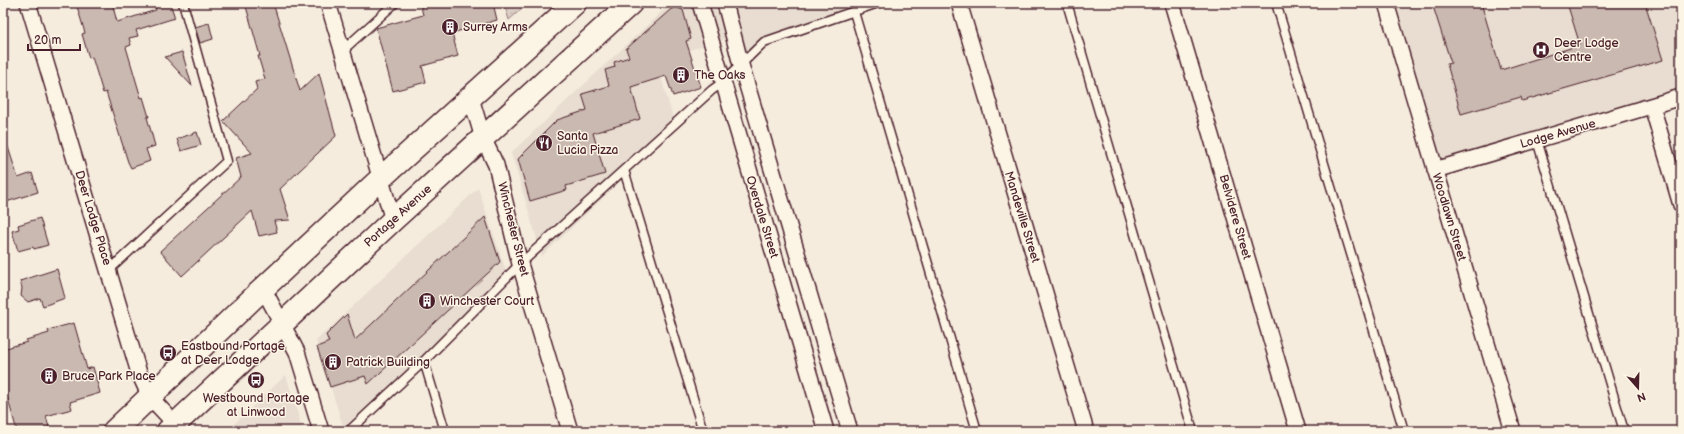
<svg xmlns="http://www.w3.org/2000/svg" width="1684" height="434" font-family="'Balsamiq Sans',sans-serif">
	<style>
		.built { fill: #e8ddd0 }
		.forest { fill: url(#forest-crowns); stroke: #927678 }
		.building { fill: #cab9b1; stroke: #4a1f2b }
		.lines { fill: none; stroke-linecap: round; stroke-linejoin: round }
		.service-casing { stroke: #4a1f2b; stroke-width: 11 }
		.minor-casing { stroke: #4a1f2b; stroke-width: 18 }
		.trunk-casing { stroke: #4a1f2b; stroke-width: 25 }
		.service { stroke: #fcf5e5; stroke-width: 8 }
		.minor { stroke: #fcf5e5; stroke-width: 15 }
		.trunk { stroke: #fcf5e5; stroke-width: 22 }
		.labels { text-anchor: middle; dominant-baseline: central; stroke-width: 3; stroke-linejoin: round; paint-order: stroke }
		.poi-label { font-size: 12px; fill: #4a1f2b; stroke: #fcf5e5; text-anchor: start }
		.street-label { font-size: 12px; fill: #4a1f2b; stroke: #fcf5e5 }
	</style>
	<defs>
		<pattern id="forest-crowns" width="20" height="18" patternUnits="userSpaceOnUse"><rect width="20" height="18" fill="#dbcec4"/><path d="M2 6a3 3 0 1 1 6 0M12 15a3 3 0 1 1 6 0" fill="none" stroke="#bdb0a9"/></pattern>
	</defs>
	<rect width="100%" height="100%" fill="#f5ecde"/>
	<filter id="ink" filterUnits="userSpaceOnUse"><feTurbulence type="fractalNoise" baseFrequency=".025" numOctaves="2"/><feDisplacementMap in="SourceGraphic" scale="8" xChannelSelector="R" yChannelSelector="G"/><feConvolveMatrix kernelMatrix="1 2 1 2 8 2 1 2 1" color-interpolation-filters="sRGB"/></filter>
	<g filter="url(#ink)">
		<path class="built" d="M671 3H894L760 50 743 65 735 36 656 60 676 128 542 256 511 153Z
			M1386 3H1681V97L1435 170Z
			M478 188 508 277 344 429 316 341Z
			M286 375 303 431H227Z"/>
		<path class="forest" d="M504 3H528L509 20Z"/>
		<path class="building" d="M76 3H112L117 22 156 10 154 3H170L175 18 136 30 138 36 129 38 131 45 126 47 141 98 143 97 149 117H147L155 146 146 149 150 161 131 168 128 162 106 92 103 93 92 57 89 58 82 34 85 33Z
			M245 3H273L300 91 319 73 336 136 280 189 290 220 274 221 277 232 259 236 252 211 182 276 160 251 241 177 236 158 252 153 223 121 257 89 255 82 265 79 258 56H260Z
			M420 3H493L497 20 452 33 458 56 422 66 426 82 393 91 376 28 423 15Z
			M1432 3H1481L1501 70 1580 45 1567 3H1645L1663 60 1522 101 1521 97 1461 114 1447 64 1451 63Z
			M675 7 683 10 691 39 686 41 701 87 673 96 666 76 631 87 640 119 593 133 605 174 566 186 567 190 530 201 518 159 557 120 587 110 582 94 609 86 605 70 615 67 614 62 629 57 626 49 670 10Z
			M209 23 213 39 200 43 195 27Z
			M182 52 192 86 165 57Z
			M197 132 201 145 181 151 177 139Z
			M6 141 18 178 32 173 38 192 3 203V142Z
			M485 217 500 262 368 384 365 376 330 387 317 347 329 342 326 335 347 314 355 340Z
			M40 218 48 245 34 249 33 247 18 251 12 231 19 229 18 225Z
			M57 269 65 298 43 306 40 298 28 302 21 296 22 288 20 281Z
			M74 323 87 369 93 367 100 393 70 402 72 409 46 416 50 431H17L3 382V349L27 342 26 340 49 333 48 330Z"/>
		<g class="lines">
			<g class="service-casing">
				<path id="service" d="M1067 3 1193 431
					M1276 3 1404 431
					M854 12 977 431
					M342 51 395 3
					M1537 140 1624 431
					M624 170 703 431
					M108 271 227 161 183 3
					M424 361 445 431
					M349 431 424 361 520 264 712 90 722 83 764 42 878 3"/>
			</g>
			<g class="minor-casing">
				<path id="minor" d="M28 3 139 373 150 397 175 424
					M328 3 393 220
					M700 3 826 431
					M725 3 741 65 850 431
					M959 3 1086 431
					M1172 3 1298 431
					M1386 3 1513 431
					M471 98 483 138 496 165 520 264 570 431
					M1652 106 1681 205
					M1435 170 1681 97
					M263 288 297 352 321 431"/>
			</g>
			<g class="trunk-casing">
				<path id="trunk" d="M114 431 251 300 380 179 575 3
					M168 431 393 220 631 3"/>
			</g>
			<use href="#service" class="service"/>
			<use href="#minor" class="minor"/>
			<use href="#trunk" class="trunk"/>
		</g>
	</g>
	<defs>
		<g id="building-disc" transform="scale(0.9)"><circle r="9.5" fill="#4a1f2b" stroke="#fcf5e5"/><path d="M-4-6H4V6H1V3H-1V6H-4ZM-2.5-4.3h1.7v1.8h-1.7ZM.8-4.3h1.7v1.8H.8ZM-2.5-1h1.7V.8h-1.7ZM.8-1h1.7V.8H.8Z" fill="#fff"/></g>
		<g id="hospital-disc" transform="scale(0.9)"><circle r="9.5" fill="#4a1f2b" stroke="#fcf5e5"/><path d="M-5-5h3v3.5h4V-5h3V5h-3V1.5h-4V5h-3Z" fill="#fff"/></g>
		<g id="restaurant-disc" transform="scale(0.9)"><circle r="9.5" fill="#4a1f2b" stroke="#fcf5e5"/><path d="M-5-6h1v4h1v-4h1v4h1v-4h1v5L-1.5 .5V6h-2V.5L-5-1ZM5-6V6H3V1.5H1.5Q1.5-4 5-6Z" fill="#fff"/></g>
		<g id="bus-disc" transform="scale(0.9)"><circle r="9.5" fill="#4a1f2b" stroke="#fcf5e5"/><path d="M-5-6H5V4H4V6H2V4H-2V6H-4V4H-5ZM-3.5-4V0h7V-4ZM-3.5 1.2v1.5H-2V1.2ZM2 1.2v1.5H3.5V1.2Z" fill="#fff"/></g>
	</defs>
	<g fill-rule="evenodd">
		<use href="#building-disc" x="450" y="27"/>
		<use href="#hospital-disc" x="1541" y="50"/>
		<use href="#building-disc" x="681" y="75"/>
		<use href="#restaurant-disc" x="544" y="143"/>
		<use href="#building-disc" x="427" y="301"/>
		<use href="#bus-disc" x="168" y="353"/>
		<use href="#building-disc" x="333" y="362"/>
		<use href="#building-disc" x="49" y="376"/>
		<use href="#bus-disc" x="256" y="380"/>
	</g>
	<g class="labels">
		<g class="poi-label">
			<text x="463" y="27">Surrey Arms</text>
			<text x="1554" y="43">Deer Lodge<tspan x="1554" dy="14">Centre</tspan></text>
			<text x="694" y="75">The Oaks</text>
			<text x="557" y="136">Santa<tspan x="557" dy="14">Lucia Pizza</tspan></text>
			<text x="440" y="301">Winchester Court</text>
			<text x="181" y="346">Eastbound Portage<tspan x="181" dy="14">at Deer Lodge</tspan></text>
			<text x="346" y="362">Patrick Building</text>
			<text x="62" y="376">Bruce Park Place</text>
			<text x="256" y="398" text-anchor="middle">Westbound Portage<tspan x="256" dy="14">at Linwood</tspan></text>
		</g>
		<g class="street-label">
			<text transform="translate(1558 134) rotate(-16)">Lodge Avenue</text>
			<text transform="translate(398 216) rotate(-42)">Portage Avenue</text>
			<text transform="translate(762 217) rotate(73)">Overdale Street</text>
			<text transform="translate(1022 217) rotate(73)">Mandeville Street</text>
			<text transform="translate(1235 217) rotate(74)">Belvidere Street</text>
			<text transform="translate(1449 217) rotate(73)">Woodlawn Street</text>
			<text transform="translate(93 218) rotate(73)">Deer Lodge Place</text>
			<text transform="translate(513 229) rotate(76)">Winchester Street</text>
		</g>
	</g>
	<rect width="1684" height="434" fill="none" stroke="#fcf5e5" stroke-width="16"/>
	<rect x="8" y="8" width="1668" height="418" fill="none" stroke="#4a1f2b" stroke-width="1.5" filter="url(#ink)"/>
	<g transform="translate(1638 388) rotate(160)" stroke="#fcf5e5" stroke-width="3" paint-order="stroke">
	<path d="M0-3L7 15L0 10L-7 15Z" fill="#4a1f2b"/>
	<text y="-6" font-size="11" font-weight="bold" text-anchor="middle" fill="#4a1f2b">N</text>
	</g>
	<path d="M28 44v6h52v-6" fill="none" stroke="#4a1f2b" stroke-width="2"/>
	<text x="34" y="44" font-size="12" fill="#4a1f2b" stroke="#fcf5e5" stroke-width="3" paint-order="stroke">20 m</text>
</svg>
